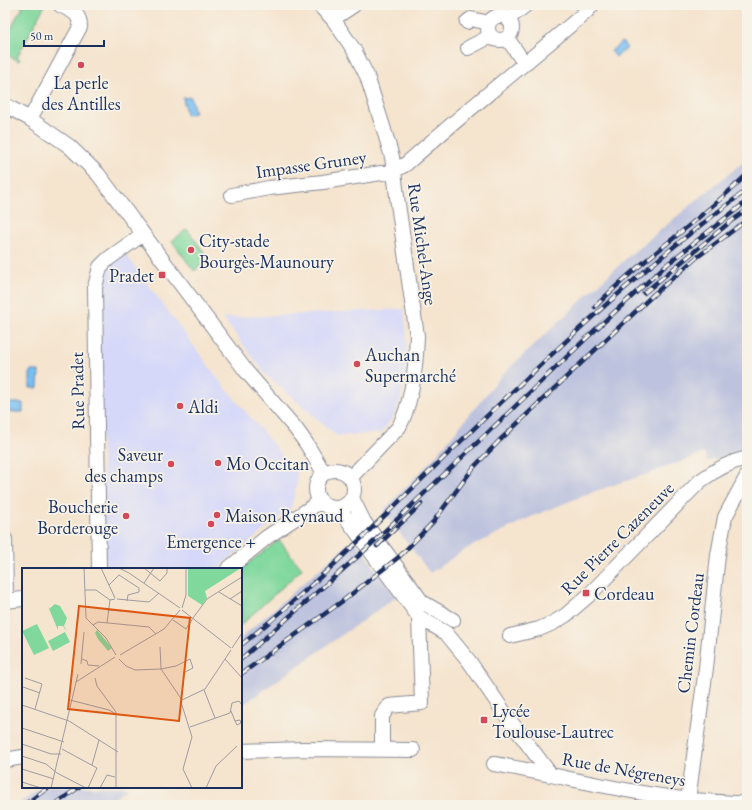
<svg xmlns="http://www.w3.org/2000/svg" width="752" height="810" font-family="'EB Garamond',serif">
	<style>
		.built { fill: #d5d8f9 }
		.industrial { fill: #bdc3de }
		.green { fill: #80d89d; stroke: #4e847e }
		.water { fill: #7abff1; stroke: #4a77a8 }
		.lines { fill: none; stroke-linecap: round; stroke-linejoin: round }
		.minor-casing { stroke: #888a96; stroke-width: 16 }
		.minor { stroke: #fff; stroke-width: 14 }
		.rail-casing { stroke: #1b2f5e; stroke-width: 4.5 }
		.rail { stroke: #f7f3e8; stroke-width: 3; stroke-dasharray: 9; stroke-linecap: butt }
		.poi-dot { fill: #d1495b; stroke: #f7f3e8; stroke-width: 1.5 }
		.labels { text-anchor: middle; dominant-baseline: central; stroke-width: 3.5; stroke-linejoin: round; paint-order: stroke }
		.poi-label { font-size: 18px; fill: #1b2f5e; stroke: #f7f3e8; text-anchor: start }
		.street-label { font-size: 18px; fill: #1b2f5e; stroke: #f7f3e8 }
		.inset-road { fill: none; stroke: #9e9ca1; stroke-width: 1 }
		.view { fill: #de5710; fill-opacity: 0.15; stroke: #de5710; stroke-width: 2 }
		.inset-edge { fill: none; stroke: #1b2f5e; stroke-width: 2 }
	</style>
	<rect width="100%" height="100%" fill="#f7f3e8"/>
	<filter id="ink" filterUnits="userSpaceOnUse"><feTurbulence type="fractalNoise" baseFrequency=".025" numOctaves="2"/><feDisplacementMap in="SourceGraphic" scale="8" xChannelSelector="R" yChannelSelector="G"/><feConvolveMatrix kernelMatrix="1 2 1 2 8 2 1 2 1" color-interpolation-filters="sRGB"/></filter>
	<filter id="wash" filterUnits="userSpaceOnUse"><feTurbulence type="fractalNoise" baseFrequency=".012" numOctaves="4" result="noise"/><feDisplacementMap in="SourceGraphic" scale="16" xChannelSelector="R" yChannelSelector="G"/><feGaussianBlur stdDeviation="0.9" result="paint"/><feColorMatrix in="noise" values="0 0 0 0 0 0 0 0 0 0 0 0 0 0 0 0 0 1.4 0 .05"/><feComposite in="paint" operator="in"/></filter>
	<g filter="url(#wash)">
		<rect width="100%" height="100%" fill="#f5e4ce"/>
		<path class="built" d="M124 252 219 380 297 473V484L291 508 217 569H104L99 290 102 270Z
			M404 309 407 343 406 375 400 401 393 417 381 433 337 436 266 375 223 318Z"/>
		<path class="industrial" d="M747 157V451L707 461 704 453 651 473 595 491 531 517 466 549 430 573 383 511 433 459 502 375 630 255 742 163Z
			M354 539 396 597 241 706V638Z
			M43 787H129L105 805H17Z"/>
		<path class="green" d="M19 5H45L17 57 20 59 19 61 5 54V32C13 30 12 26 15 20 17 15 20 12 23 8Z
			M187 229 209 259 194 271 172 241Z
			M279 540 302 569 241 625V569Z"/>
		<path class="water" d="M622 42 627 48 616 57 611 51Z
			M191 97 195 113 186 115 183 98Z
			M30 371H39L38 388H30Z
			M7 403H23V412H7Z"/>
	</g>
	<g filter="url(#ink)">
		<g class="lines">
			<g class="minor-casing">
				<path id="minor" d="M488 28a12 12 0 1 1 24 0a12 12 0 1 1-24 0Z
					M509 18 526 5
					M333 19 354 5
					M467 22 471 19 489 23
					M507 38 525 64
					M468 48 491 36
					M5 105 30 119 69 146 98 174 246 371 296 429 306 443 324 473
					M30 119 80 27C80 12 71 11 60 5
					M232 195 269 188 323 182 394 171 392 157 384 130 367 76 354 50 333 19 319 5
					M316 489a19 19 0 1 1 38 0a19 19 0 1 1-38 0Z
					M351 477 399 427C413 401 416 365 417 336L397 197 394 171 406 164C465 112 526 63 586 12L592 5
					M352 498 364 522 422 602 453 620
					M339 508 419 617 446 633 469 661 508 718 551 775
					M5 539 6 601
					M99 569 95 287 100 267 108 259 143 234
					M228 569 267 537 321 501
					M5 601 23 599
					M510 636 539 629 553 623 566 615 588 596 700 481C715 470 729 462 747 458
					M382 749V716L389 706 422 703 419 617
					M241 751 304 749 413 750
					M5 760 23 757
					M494 764C552 774 610 789 668 797 694 801 721 802 747 804
					M688 800 706 668 718 555 725 517 747 476"/>
			</g>
			<use href="#minor" class="minor"/>
			<g class="rail-casing">
				<path id="rail" d="M644 293 730 222 747 210
					M595 307C642 258 700 222 747 174
					M377 546 421 504
					M241 645C306 594 364 536 423 478 526 378 630 275 747 190
					M241 659 364 551 596 329 665 266 747 201
					M241 674 344 600 400 556 433 522 474 467 499 441 653 295 696 258 747 220
					M24 805 49 787
					M54 805 79 787"/>
			</g>
			<use href="#rail" class="rail"/>
		</g>
	</g>
	<g class="poi-dot">
		<circle cx="81" cy="65" r="4"/>
		<circle cx="191" cy="250" r="4"/>
		<rect x="158" y="271" width="8" height="8" rx="2"/>
		<circle cx="357" cy="364" r="4"/>
		<circle cx="180" cy="406" r="4"/>
		<circle cx="218" cy="463" r="4"/>
		<circle cx="171" cy="464" r="4"/>
		<circle cx="217" cy="515" r="4"/>
		<circle cx="126" cy="516" r="4"/>
		<circle cx="211" cy="524" r="4"/>
		<rect x="582" y="589" width="8" height="8" rx="2"/>
		<rect x="480" y="716" width="8" height="8" rx="2"/>
	</g>
	<g class="labels">
		<g class="poi-label">
			<text x="81" y="82" text-anchor="middle">La perle<tspan x="81" dy="21">des Antilles</tspan></text>
			<text x="199" y="240">City-stade<tspan x="199" dy="21">Bourgès-Maunoury</tspan></text>
			<text x="154" y="275" text-anchor="end">Pradet</text>
			<text x="365" y="354">Auchan<tspan x="365" dy="21">Supermarché</tspan></text>
			<text x="188" y="406">Aldi</text>
			<text x="163" y="454" text-anchor="end">Saveur<tspan x="163" dy="21">des champs</tspan></text>
			<text x="226" y="463">Mo Occitan</text>
			<text x="118" y="506" text-anchor="end">Boucherie<tspan x="118" dy="21">Borderouge</tspan></text>
			<text x="225" y="515">Maison Reynaud</text>
			<text x="211" y="541" text-anchor="middle">Emergence +</text>
			<text x="594" y="593">Cordeau</text>
			<text x="492" y="710">Lycée<tspan x="492" dy="21">Toulouse-Lautrec</tspan></text>
		</g>
		<g class="street-label">
			<text transform="translate(311 164) rotate(-8)">Impasse Gruney</text>
			<text transform="translate(423 244) rotate(82)">Rue Michel-Ange</text>
			<text transform="translate(77 391) rotate(-91)">Rue Pradet</text>
			<text transform="translate(617 538) rotate(-45)">Rue Pierre Cazeneuve</text>
			<text transform="translate(690 633) rotate(-83)">Chemin Cordeau</text>
			<text transform="translate(624 769) rotate(10)">Rue de Négreneys</text>
		</g>
	</g>
	<g transform="translate(22 568)">
		<rect width="220" height="220" fill="#f5e4ce"/>
		<path d="M166 0H219L183 23 185 30 180 37 166 28ZM25 36 27 41 33 36 38 38 45 50 42 58 45 64 41 58H36V62ZM15 56 27 80 12 87 0 63ZM75 62 90 80 86 83 76 71 73 65ZM43 64 48 74 31 83 26 73Z" fill="#80d89d"/>
		<path class="inset-road" d="M62 0 64 50 84 70 94 87M79 0 93 30M97 0 107 5 158 40M122 0 138 13 145 5V0M122 15 132 0M87 17 97 7 117 20V24L106 27 105 33M63 22H74L88 32 93 31M197 24 220 38M95 31 127 34 137 25M208 31 220 23M160 40 164 27V0M85 42 100 43M160 42 209 80M171 50 185 31 220 9M151 52 164 61 171 50M85 55 88 32M71 57 76 54 127 59 134 66M138 79 139 101 154 98 168 91 171 100 161 105M210 80 220 65M98 87 142 61 158 42M60 91 65 93 66 97 77 98M97 91 104 98 113 102 139 101 160 132M203 91 220 110M59 96 62 64M3 110 20 116 13 141M73 110 75 118 94 144V220M54 114 93 89M1 119 18 125M182 122 193 150M48 132 87 142 94 146M160 132 183 121 209 82M159 134 170 169 161 201 170 220M0 137 47 153 96 184M209 143 213 153 218 152 219 155 215 157 213 153M168 159 208 145 210 135 217 133 220 137M0 160 42 174M0 176 29 186H39M40 181 75 200 66 220M0 188 24 196 35 205 64 220M70 197 77 172M0 201 32 211M0 214 19 220M29 220 56 106M78 220 85 207 93 209M184 220 194 198 215 178"/>
		<path class="view" d="M57 38 168 50 157 153 46 141Z"/>
		<rect width="220" height="220" class="inset-edge"/>
	</g>
	<rect width="752" height="810" fill="none" stroke="#f7f3e8" stroke-width="20"/>
	<path d="M24 40v6h80v-6" fill="none" stroke="#1b2f5e" stroke-width="2"/>
	<text x="30" y="40" font-size="12" fill="#1b2f5e" stroke="#f7f3e8" stroke-width="3" paint-order="stroke">50 m</text>
</svg>
